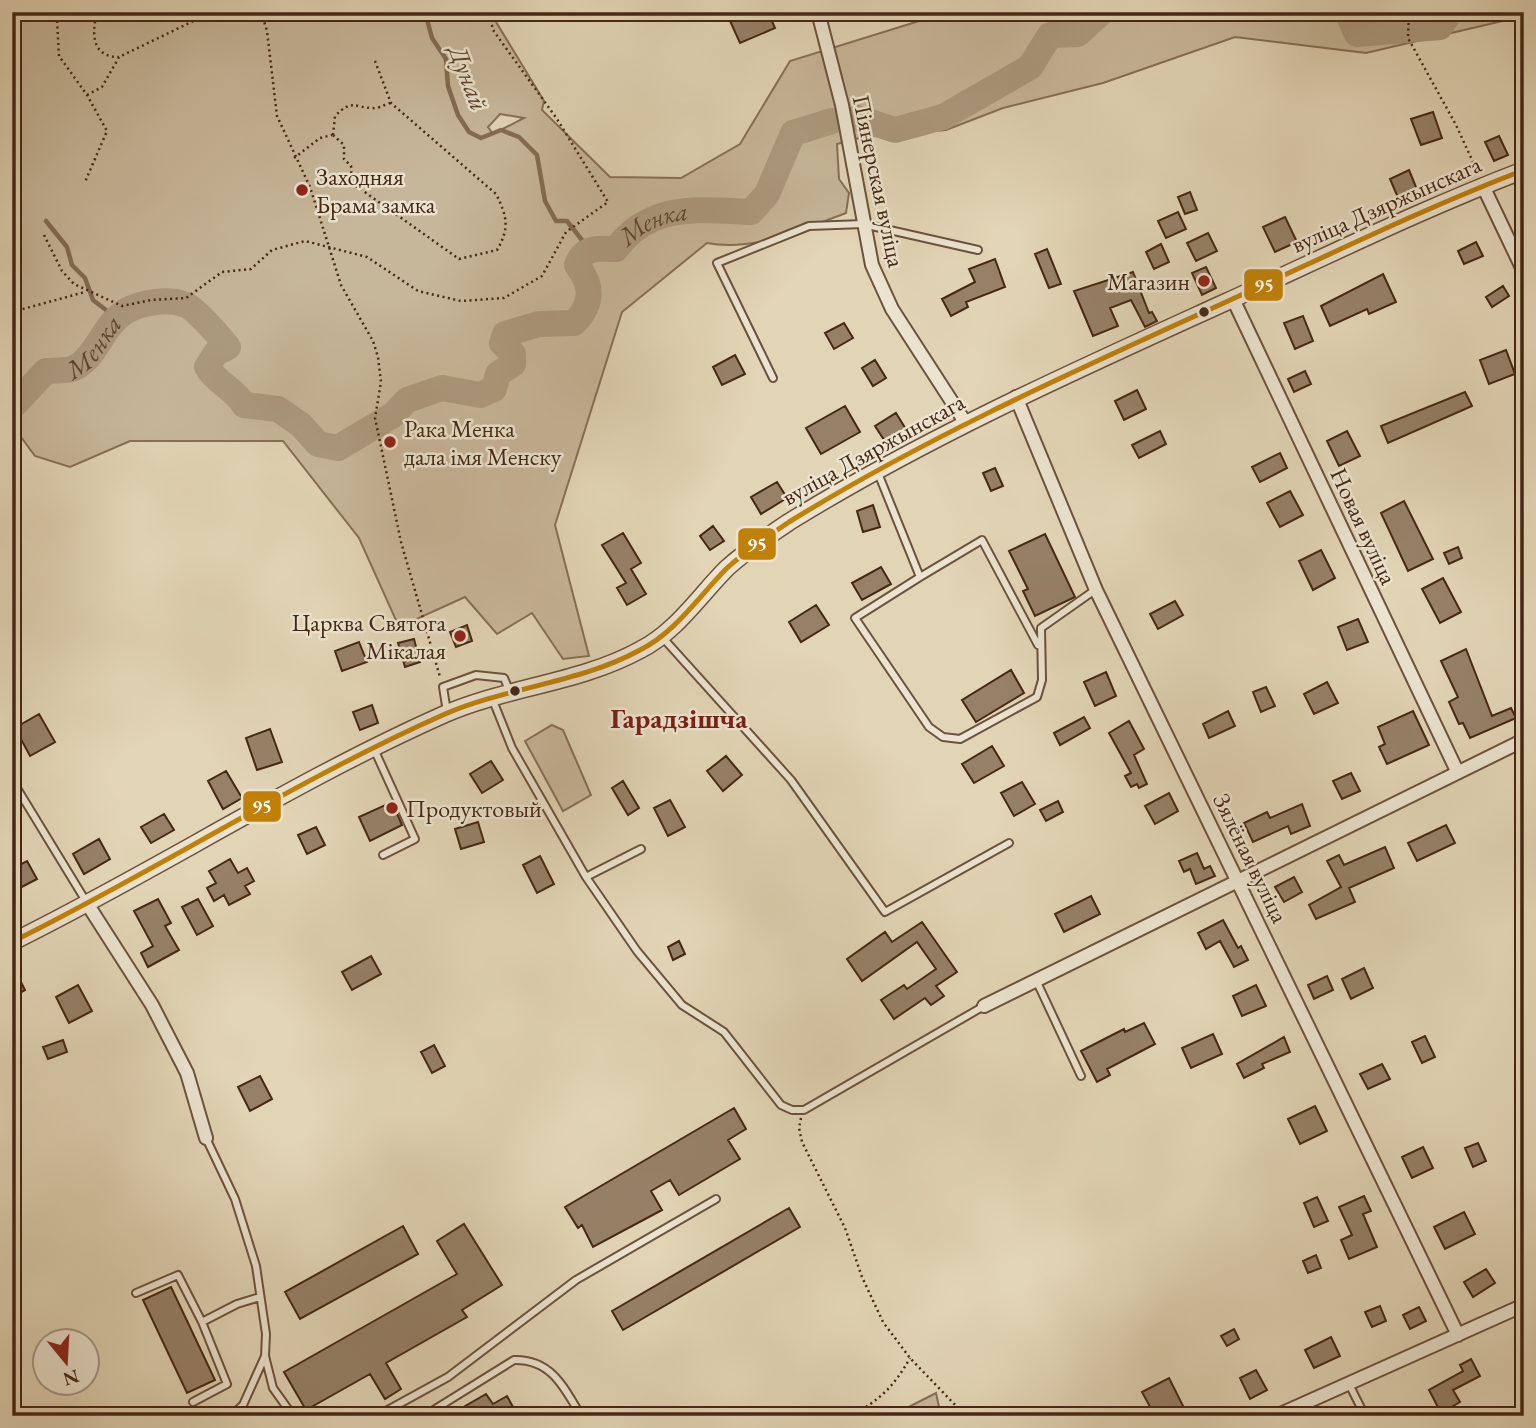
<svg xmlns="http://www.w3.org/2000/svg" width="1536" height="1428" font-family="'EB Garamond',serif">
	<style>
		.green { fill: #c7b79a; stroke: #866f57; stroke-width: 2; fill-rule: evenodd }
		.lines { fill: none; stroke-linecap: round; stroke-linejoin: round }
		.stream { stroke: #826c54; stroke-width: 4.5 }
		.river { stroke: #ac9a7f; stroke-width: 26 }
		.building { fill: #968168; stroke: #442714; stroke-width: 2 }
		.service-casing { stroke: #6c523c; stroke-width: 10 }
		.minor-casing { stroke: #6c523c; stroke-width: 16 }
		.tertiary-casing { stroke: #6c523c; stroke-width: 19 }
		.path { stroke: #442714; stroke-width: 2.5; stroke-dasharray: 2 3.5; stroke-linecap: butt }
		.service { stroke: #ece4d0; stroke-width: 6 }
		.minor { stroke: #ece4d0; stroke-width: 12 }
		.tertiary { stroke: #ece4d0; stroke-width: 16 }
		.bus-1-casing { stroke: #ece4d0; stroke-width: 10 }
		.bus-1 { stroke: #c18006; stroke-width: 5 }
		.poi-dot { fill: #8f2418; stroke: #ece4d0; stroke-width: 2.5 }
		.bus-dot { fill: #442714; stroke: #ece4d0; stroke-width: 2.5 }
		.labels { text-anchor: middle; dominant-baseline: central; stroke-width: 5; stroke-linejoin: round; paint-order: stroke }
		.poi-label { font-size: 24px; fill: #442714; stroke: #ece4d0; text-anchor: start }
		.street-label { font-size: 24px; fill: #442714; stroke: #ece4d0 }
		.water-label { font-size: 26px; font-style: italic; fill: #5e442f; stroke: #ece4d0 }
		.quarter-label { font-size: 28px; font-weight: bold; fill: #7a1f14; stroke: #ece4d0 }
		.line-badge { stroke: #ece4d0; stroke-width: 2.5 }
		.badge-label { font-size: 19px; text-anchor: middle; font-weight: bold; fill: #fff }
	</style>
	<rect width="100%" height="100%" fill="#e2d5b6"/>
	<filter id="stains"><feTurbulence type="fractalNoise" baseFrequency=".00286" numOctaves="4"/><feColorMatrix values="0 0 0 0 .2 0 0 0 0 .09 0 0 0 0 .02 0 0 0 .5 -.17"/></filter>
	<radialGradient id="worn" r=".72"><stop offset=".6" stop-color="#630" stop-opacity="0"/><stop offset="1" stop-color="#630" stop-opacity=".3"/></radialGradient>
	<path class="green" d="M12 12H64L65 17 69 12H490L544 101 542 110 610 177 681 178 740 144 790 61 948 12H1524V16L1366 53 1235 37 1103 83 1003 108 946 130 863 137 837 144 839 179 849 193 846 213C803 229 754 252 707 243L622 312 555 525 589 656 563 659 532 613 497 634 465 597 399 627 359 538 283 441H130L70 467 35 456 12 425ZM500 114 524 118 493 134 488 127Z
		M552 725 563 730 591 795 563 811 525 741Z
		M936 1393 941 1416H891Z"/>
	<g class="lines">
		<path class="stream" d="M425 12 432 38 446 59 448 86 458 115 469 132 481 138 501 130 519 137 537 155 545 201 556 221H567L589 249
			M46 221 67 247 72 265 85 278 93 300 106 310 111 323"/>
		<g class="river">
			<path d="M1347 12 1357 34 1440 27 1450 12"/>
			<path d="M858 118 895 130 943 117 1030 67 1050 35 1078 34 1102 12"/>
			<path id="s1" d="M12 407 46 371C55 370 70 372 78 366 95 355 101 334 115 320 130 303 165 297 186 305 197 310 220 337 228 347L216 353 207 367C217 384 234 388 244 405L278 409 301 425 318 444 338 448 393 415 407 400 442 388 480 395 494 389 498 374 513 364V354L502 343 505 334 539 324 574 323C593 304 593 286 577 265 584 246 598 249 616 249 651 202 700 210 751 212L767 194 793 133 832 121"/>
		</g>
	</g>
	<path class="building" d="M726 12H768L775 28 740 43Z
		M1433 112 1442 138 1421 145 1411 119Z
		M1499 136 1508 155 1494 161 1485 142Z
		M1409 170 1418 192 1399 200 1390 179Z
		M1190 192 1197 210 1185 214 1178 197Z
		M1178 212 1186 229 1166 238 1158 221Z
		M1285 217 1297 242 1275 252 1263 227Z
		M1208 233 1217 251 1196 261 1187 243Z
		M1476 242 1483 256 1464 264 1458 251Z
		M1161 244 1169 262 1154 269 1146 252Z
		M1047 249 1061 284 1049 288 1035 254Z
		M995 259 1005 287 966 302 968 307 951 316 942 299 975 282 969 269Z
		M1206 267 1216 288 1202 295 1192 273Z
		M1133 272 1149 313 1152 312 1157 321 1145 327 1131 300 1110 308 1118 326 1093 336 1074 291Z
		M1383 274 1396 302 1369 314 1367 309 1330 326 1321 306Z
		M1503 286 1509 296 1492 307 1486 297Z
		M1303 316 1313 341 1295 349 1284 323Z
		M844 323 853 338 834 349 825 333Z
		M1506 350 1515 374 1489 384 1480 360Z
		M735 355 745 374 722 385 713 367Z
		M875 360 886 378 873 386 862 368Z
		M1305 371 1311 384 1294 392 1288 379Z
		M1137 390 1146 409 1124 420 1115 401Z
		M1465 392 1472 406 1388 443 1381 426Z
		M845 406 860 432 821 454 806 428Z
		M896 413 907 431 886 443 875 426Z
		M1160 431 1166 444 1139 458 1132 445Z
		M1347 431 1360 456 1339 466 1327 441Z
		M1280 453 1287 468 1260 482 1252 467Z
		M995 468 1003 486 991 491 983 473Z
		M777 482 787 498 761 514 751 497Z
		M1290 491 1303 515 1280 527 1267 503Z
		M1404 501 1433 559 1408 571 1381 513Z
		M873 505 880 527 863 532 857 511Z
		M713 526 724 541 710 550 700 536Z
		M623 533 641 563 631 569 646 594 627 605 617 588 626 583 602 545Z
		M1045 534 1075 597 1035 616 1023 591 1028 589 1009 551Z
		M1458 547 1462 558 1449 564 1444 553Z
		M1321 550 1335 578 1313 590 1299 561Z
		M881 567 891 584 862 600 852 583Z
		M1443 578 1461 612 1440 623 1422 589Z
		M1175 601 1183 615 1158 629 1150 614Z
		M816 605 829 625 801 642 789 622Z
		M1358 619 1368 642 1347 650 1338 627Z
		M467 625 472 641 456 647 450 632Z
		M414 639 420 662 405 667 398 643Z
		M359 642 367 662 342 671 335 651Z
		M1466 649 1492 716 1511 708 1516 718 1470 738 1463 723 1459 724 1449 702 1458 697 1441 661Z
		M1011 670 1024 693 976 722 962 700Z
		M1106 672 1116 696 1095 706 1084 682Z
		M1327 682 1338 703 1314 714 1304 694Z
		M1266 687 1275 706 1261 712 1253 692Z
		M372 705 378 723 360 730 353 712Z
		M1228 711 1235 726 1209 738 1203 724Z
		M1413 711 1429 745 1387 764 1379 747 1385 744 1378 727Z
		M39 714 55 742 30 756 15 728Z
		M1084 717 1090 728 1060 745 1054 733Z
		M1129 721 1144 749 1134 755 1147 784 1139 788 1137 784 1131 787 1125 776 1131 773 1109 733Z
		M270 729 282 762 257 770 246 738Z
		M992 746 1004 766 974 783 962 764Z
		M726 756 742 775 723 791 707 771Z
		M491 761 503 780 482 793 470 774Z
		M226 771 242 798 223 809 208 781Z
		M1351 773 1360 791 1342 799 1333 781Z
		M623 781 639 808 628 815 612 788Z
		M1022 782 1035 804 1014 816 1001 793Z
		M1169 793 1178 811 1155 824 1145 806Z
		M670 800 685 827 668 836 654 808Z
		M1058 801 1063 812 1046 821 1040 810Z
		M392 802 402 825 370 841 359 817Z
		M1302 804 1310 826 1291 834 1288 826 1253 842 1244 823 1267 812 1270 818Z
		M164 814 174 830 151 843 141 827Z
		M478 822 484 842 461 849 455 829Z
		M1446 825 1455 843 1417 861 1408 843Z
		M316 827 325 845 307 854 298 835Z
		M99 839 110 859 84 874 73 854Z
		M1385 847 1394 868 1349 888 1355 902 1316 919 1309 905 1341 887 1327 861 1339 855 1344 865Z
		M1197 853 1204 869 1210 866 1215 876 1196 884 1190 869 1184 872 1179 861Z
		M540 856 554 884 537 893 523 865Z
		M230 859 238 873 247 868 254 881 245 886 250 894 229 905 224 895 214 901 207 888 216 883 209 871Z
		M27 861 37 879 18 889 12 879V869Z
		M1294 877 1302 892 1284 902 1275 887Z
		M1091 896 1100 914 1064 932 1055 914Z
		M158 899 171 923 165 926 179 950 148 967 141 953 153 946 134 911Z
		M198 899 213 926 197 935 182 907Z
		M1223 920 1238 948 1241 946 1248 960 1234 967 1220 941 1206 949 1198 933Z
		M922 922 957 972 936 986 944 996 931 1005 925 998 894 1019 881 1000 904 985 907 989 936 969 917 942 862 981 847 959 885 932 892 942Z
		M679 941 685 954 673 960 668 947Z
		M371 956 381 974 352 990 342 972Z
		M12 964 25 990 12 997Z
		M1364 968 1373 988 1351 999 1342 979Z
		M1327 976 1333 990 1314 999 1308 985Z
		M78 985 92 1011 69 1023 56 997Z
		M1256 985 1266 1006 1242 1016 1233 996Z
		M1144 1023 1155 1044 1107 1069 1110 1075 1097 1082 1081 1051 1124 1029 1125 1032Z
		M1213 1034 1222 1054 1191 1068 1182 1048Z
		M1425 1036 1435 1057 1422 1063 1412 1042Z
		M1284 1037 1290 1052 1262 1064 1264 1068 1244 1078 1237 1064Z
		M63 1040 67 1052 48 1059 43 1047Z
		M434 1045 445 1066 432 1073 421 1052Z
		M1382 1064 1390 1079 1368 1089 1360 1074Z
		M260 1076 272 1099 250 1111 238 1087Z
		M1315 1106 1327 1131 1300 1144 1288 1119Z
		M734 1108 746 1129 728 1140 740 1159 679 1195 670 1180 651 1191 662 1210 593 1247 582 1225 578 1228 565 1207Z
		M1478 1143 1486 1161 1473 1167 1465 1148Z
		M1423 1147 1433 1168 1412 1178 1402 1157Z
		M1364 1196 1371 1211 1363 1214 1377 1247 1349 1259 1341 1240 1352 1235 1339 1207Z
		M1317 1197 1328 1221 1314 1227 1304 1203Z
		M789 1208 800 1227 623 1330 612 1311Z
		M1464 1212 1475 1234 1445 1249 1434 1227Z
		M464 1224 502 1285 462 1310 467 1317 386 1363 401 1389 385 1399 370 1374 306 1410 284 1372 457 1274 437 1241Z
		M403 1226 418 1254 300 1319 285 1292Z
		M1316 1255 1321 1268 1308 1273 1303 1261Z
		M1486 1269 1495 1283 1473 1297 1464 1282Z
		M171 1287 215 1380 187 1393 143 1300Z
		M1380 1306 1386 1321 1372 1327 1365 1312Z
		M1419 1307 1426 1321 1410 1329 1403 1315Z
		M1234 1329 1239 1339 1227 1346 1221 1336Z
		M1331 1337 1340 1356 1314 1368 1305 1350Z
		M1471 1359 1480 1376 1453 1390 1460 1402 1441 1413 1429 1390 1463 1371 1460 1365Z
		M1256 1370 1267 1390 1250 1399 1240 1378Z
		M1169 1378 1188 1416H1155L1142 1392Z
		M486 1394 493 1404 507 1396 518 1416H448Z"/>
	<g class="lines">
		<g class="service-casing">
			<path id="service" d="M773 378 717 263 809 226 863 224 978 250
				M878 473 920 577 855 618 929 727 943 737 960 739 1037 697 1042 680 1041 628 1095 590
				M920 577 982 540 1038 645
				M663 638 791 780 885 912 1009 843
				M492 698 512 748 586 877 637 951 682 1005 724 1032 781 1105 792 1110H804L984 1006
				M447 712 443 687 476 675 504 678 509 690
				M374 749 415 839 383 855
				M12 780 87 903
				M586 877 641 849
				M1036 980 1081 1076
				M206 1138 235 1199 256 1266 266 1334 265 1356 243 1405 231 1416
				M136 1293 178 1275 202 1322
				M265 1356 273 1388 293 1416
				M1349 1384 1365 1416
				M193 1402 227 1384 202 1322 237 1304 260 1297
				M377 1416 448 1377 576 1280 716 1199
				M424 1416 514 1360C551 1359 564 1387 581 1416"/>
		</g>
		<g class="minor-casing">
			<path id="minor" d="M818 12 842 105 872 265 892 309 965 422
				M1483 186 1524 272
				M1233 299 1457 771
				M1016 397 1096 590 1458 1335
				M88 905 152 1005 187 1073 206 1138
				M984 1006 1524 740
				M1276 1416 1524 1305"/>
		</g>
		<g class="tertiary-casing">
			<path id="tertiary" d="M12 942C158 870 296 780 445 714 507 687 580 683 640 650 676 632 699 596 727 568 746 551 768 536 789 522 928 436 1077 370 1226 302 1325 257 1422 209 1524 170"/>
		</g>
		<path class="path" d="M63 12 57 20 59 56 87 95 107 131 85 182
			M109 12 95 22C92 42 97 57 119 57
			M261 12 267 31 277 116 310 187 341 285 373 341 378 357 381 382 375 418 401 542 440 677
			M1409 12 1408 38 1456 125 1478 173
			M87 95 102 87 119 57 212 12
			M333 135 344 145V159L351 166 352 183 459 259 497 250C510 228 507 216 496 194L391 103 375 61
			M333 135 335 116C353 98 354 108 373 108 378 109 386 104 390 103
			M294 158 320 138 332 135
			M12 215 21 263 12 276
			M44 235 62 271 74 284 122 306 151 300 186 298 222 272 251 269 272 250 305 241 367 257 418 291 461 301 504 298 542 276 566 232 608 202 557 119 493 30 489 12
			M12 312 85 292
			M801 1118 799 1128 802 1142 845 1228 862 1277 883 1322 910 1358 960 1410 973 1416
			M852 1416C881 1398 893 1388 910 1358"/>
		<use href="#service" class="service"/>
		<use href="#minor" class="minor"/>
		<use href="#tertiary" class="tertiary"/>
		<g class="bus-1-casing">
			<path id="bus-1" d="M12 942C158 870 296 780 445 714 507 687 580 683 640 650 676 632 699 596 727 568 746 551 768 536 789 522 928 436 1077 370 1226 302 1325 257 1422 209 1524 170"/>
		</g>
		<use href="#bus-1" class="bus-1"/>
	</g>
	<g class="poi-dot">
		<circle cx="302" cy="190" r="7"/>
		<circle cx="1204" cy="281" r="7"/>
		<circle cx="390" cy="442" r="7"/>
		<circle cx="460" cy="636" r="7"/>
		<circle cx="392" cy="808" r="7"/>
	</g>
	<g class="bus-dot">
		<circle cx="1204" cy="312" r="6"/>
		<circle cx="515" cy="691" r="6"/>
	</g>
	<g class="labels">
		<g class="poi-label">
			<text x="316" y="176">Заходняя<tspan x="316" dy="28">Брама замка</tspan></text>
			<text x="1190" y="281" text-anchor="end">Магазин</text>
			<text x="404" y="428">Рака Менка<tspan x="404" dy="28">дала імя Менску</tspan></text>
			<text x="446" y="622" text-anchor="end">Царква Святога<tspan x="446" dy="28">Мікалая</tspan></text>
			<text x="406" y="808">Продуктовый</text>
		</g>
		<g class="street-label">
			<text transform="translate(879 181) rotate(78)">Піянерская вуліца</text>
			<text transform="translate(1386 204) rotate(-24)">вуліца Дзяржынскага</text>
			<text transform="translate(873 449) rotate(-29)">вуліца Дзяржынскага</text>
			<text transform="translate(1364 526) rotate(65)">Новая вуліца</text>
			<text transform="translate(1251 858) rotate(64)">Зялёная вуліца</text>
		</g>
		<g class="water-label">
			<text transform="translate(469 78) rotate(69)">Дунай</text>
			<text stroke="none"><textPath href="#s1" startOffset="942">Менка</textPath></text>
			<text stroke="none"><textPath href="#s1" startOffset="107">Менка</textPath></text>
		</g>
		<g class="quarter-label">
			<text x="679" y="718">Гарадзішча</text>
		</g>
	</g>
	<g class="line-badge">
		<rect x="1243" y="268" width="41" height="34" rx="7" fill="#c18006"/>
		<rect x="737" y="527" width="40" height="34" rx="7" fill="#c18006"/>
		<rect x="242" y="790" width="40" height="33" rx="7" fill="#c18006"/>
	</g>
	<g class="badge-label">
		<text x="1264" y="292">95</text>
		<text x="757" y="551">95</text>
		<text x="262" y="813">95</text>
	</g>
	<rect width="1536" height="1428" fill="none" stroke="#e2d5b6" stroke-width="42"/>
	<rect x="14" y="14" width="1508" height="1400" fill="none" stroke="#442714" stroke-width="3.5"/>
	<rect x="21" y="21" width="1494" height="1386" fill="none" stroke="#442714" stroke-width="2"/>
	<g transform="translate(66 1362) rotate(162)"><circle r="33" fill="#ece4d0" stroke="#a99885" stroke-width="2"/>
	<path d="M0-5L12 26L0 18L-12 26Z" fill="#8f2418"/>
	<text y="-10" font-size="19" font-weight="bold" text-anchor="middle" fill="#442714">N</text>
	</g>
	<rect width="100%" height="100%" filter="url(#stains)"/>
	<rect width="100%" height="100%" fill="url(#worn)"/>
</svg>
